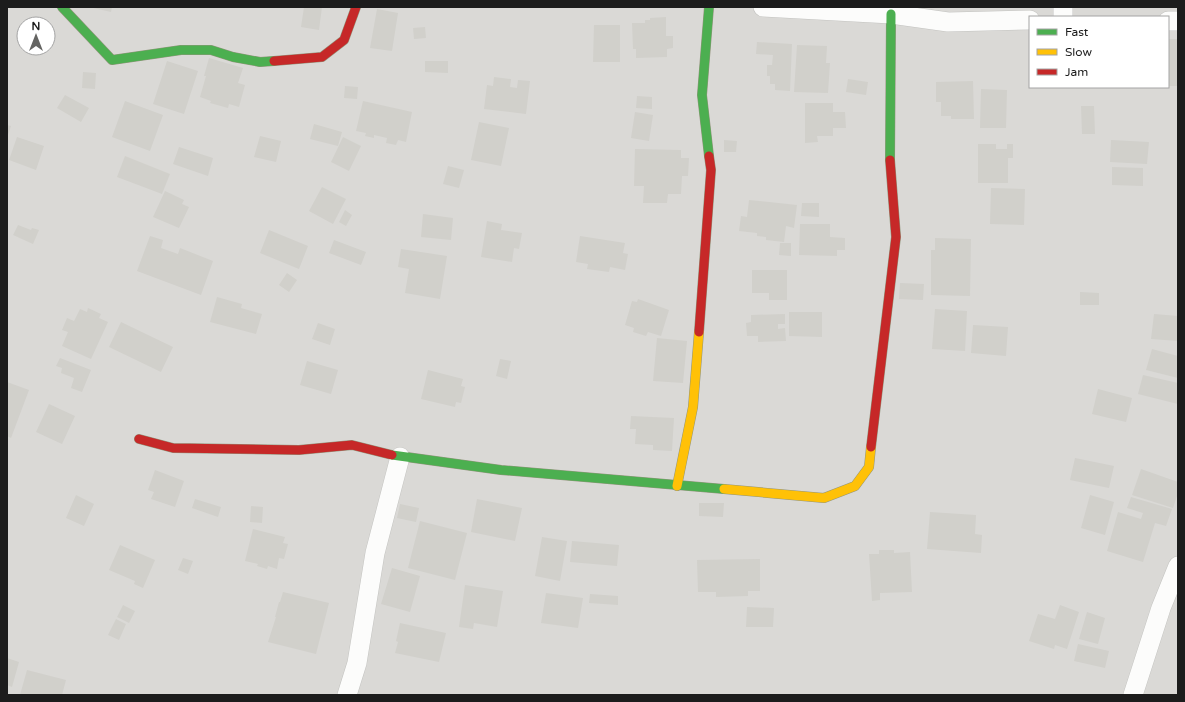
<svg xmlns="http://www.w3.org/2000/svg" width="1185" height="702" font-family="'Varela Round',sans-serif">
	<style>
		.residential { fill: #dad9d6; fill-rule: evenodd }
		.building { fill: #d1d0cb }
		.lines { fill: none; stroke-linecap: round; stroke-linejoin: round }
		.street-casing { stroke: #c3c3c0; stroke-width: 20 }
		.fast-casing { stroke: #92957c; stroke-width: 10 }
		.slow-casing { stroke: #92957c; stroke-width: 10 }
		.jam-casing { stroke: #92957c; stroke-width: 10 }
		.street { stroke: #fcfcfb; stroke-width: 19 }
		.fast { stroke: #4caf50; stroke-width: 9 }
		.slow { stroke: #ffc107; stroke-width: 9 }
		.jam { stroke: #c62828; stroke-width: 9 }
	</style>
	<rect width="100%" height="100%" fill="#ebeae4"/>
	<path class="residential" d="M7 7H1178V695H7ZM1030 17H1168V87H1030ZM24 24H48V48H24Z"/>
	<path class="building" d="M89 7H112L111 12Z
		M304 7H322L319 30 301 27Z
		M377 9 398 13 392 51 370 48Z
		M666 17V36H673V48L667 49V57L636 58V49H633L632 23H645V20H650V18Z
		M594 25H620V62H593Z
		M425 27 426 38 414 39 413 28Z
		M1168 39H1178V86H1168Z
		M757 42 792 44 790 91 775 90V84H770V76H767V65H772L773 55 756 54Z
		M797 45 827 46 826 63H830L828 93 794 92Z
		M209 58 243 68 238 83 245 85 239 107 229 104 228 108 210 103 211 101 200 97 206 76H204Z
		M167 61 198 71 184 114 153 104Z
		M425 61H448V73L425 72Z
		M83 72 96 73 95 89 82 88Z
		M494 77 511 79 510 87 517 88 518 80 530 81 526 114 484 109 487 85 493 86Z
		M848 79 868 82 866 95 846 92Z
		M973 81 974 119H951V116H941V102H936V82Z
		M345 86 358 87 357 99 344 98Z
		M981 89 1007 90 1006 128H980Z
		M65 95 89 108 81 122 57 108Z
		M637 96 652 97V109L636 108Z
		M125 101 163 115 150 151 112 137Z
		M363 101 412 112 406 142 398 140 396 145 386 143 387 138 374 135V138L365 136 366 133 356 131Z
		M805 103H833V112H845L846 128H833V136H817L818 142 805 143Z
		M1081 106H1094L1095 134H1082Z
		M635 112 653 115 649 141 631 138Z
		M479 122 509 128 501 166 471 160Z
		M314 124 342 132 338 146 310 139Z
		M7 125 11 126 7 138Z
		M260 136 281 141 276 162 254 157Z
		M17 137 44 146 36 170 9 160Z
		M343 137 361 146 349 171 331 162Z
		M724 140 737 141 736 152H724Z
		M1111 140 1149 142 1147 164 1110 162Z
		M978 144H996V149H1007V144H1013V158H1008V183H978Z
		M179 147 213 158 208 176 173 164Z
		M635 149 681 150V158H689L688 176H682L681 194H668L667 203H643L644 186H634Z
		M125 156 170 174 162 194 117 177Z
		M448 166 464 170 459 188 443 184Z
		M1112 167 1143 168V186L1112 185Z
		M322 187 346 199 333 224 309 211Z
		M991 188 1025 189 1024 225 990 224Z
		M165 191 184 200 182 204 189 207 179 228 153 217Z
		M749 200 797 205 794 228 786 226 784 242 766 240V237L757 236V233L739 231 741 216 747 217Z
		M802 203H819V217L801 216Z
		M345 210 352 215 346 226 339 222Z
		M423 214 453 218 451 240 421 237Z
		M487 221 502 224 501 230 522 233 519 249 514 248 512 262 481 257Z
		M800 224H830V237L845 238V250H837V256L799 255Z
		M18 225 31 230 32 228 39 230 33 244 13 235Z
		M269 230 308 246 299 269 260 253Z
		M150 236 163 240 161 248 178 254 180 248 213 261 201 295 137 271Z
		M580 236 625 243 623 253 628 254 625 270 610 267 609 272 587 269 588 264 576 262Z
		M935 238 971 239 970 296 931 295V250H935Z
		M334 240 366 252 361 265 329 253Z
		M780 243H791V256L779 255Z
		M401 249 447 256 440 299 405 293 409 269 398 267Z
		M752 270H787V300H769V293H752Z
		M287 273 297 280 289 292 279 285Z
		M900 283 924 284 923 300 899 299Z
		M1080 292 1099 293V305H1080Z
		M217 297 242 304 241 308 262 314 256 334 210 322Z
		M638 299 669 310 661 336 648 332 646 336 633 332 634 328 625 325 632 301 637 302Z
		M88 308 101 314 99 318 108 322 91 359 62 346 68 332 62 330 67 318 74 321 80 309 87 312Z
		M935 309 967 311 965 351 932 349Z
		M789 312H822V337L789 336Z
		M785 314V324H778V329L785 328 786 341 758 342V336H747L746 323 751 322V315Z
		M1154 314 1178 316V341L1151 339Z
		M121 322 173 347 161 372 109 347Z
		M318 323 335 329 330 345 312 339Z
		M973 325 1008 327 1006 356 971 353Z
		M657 338 687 341 683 383 653 381Z
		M1152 349 1178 356V378L1146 370Z
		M60 358 91 370 82 392 71 388 74 378 61 373 62 368 56 366Z
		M500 359 511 361 507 379 496 376Z
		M307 361 338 370 331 394 300 385Z
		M428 370 463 379 461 386 465 387 461 403 456 402 455 407 421 399Z
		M1143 375 1178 383V404L1138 394Z
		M7 382 29 390 11 438 7 436Z
		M1098 389 1132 398 1126 422 1092 414Z
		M49 404 75 416 62 444 36 432Z
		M631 416 674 418 672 451 653 450V445L635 444 636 429H630Z
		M1075 458 1114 466 1109 488 1070 480Z
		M1141 469 1178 482V493L1173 508 1132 495Z
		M155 470 184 481 175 507 151 499 154 492 148 490Z
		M76 495 94 504 84 526 66 518Z
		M1090 495 1114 502 1105 535 1081 528Z
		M1131 497 1172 509 1166 526 1155 523 1143 562 1107 551 1118 512 1141 519 1143 513 1127 508Z
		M195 499 221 507 218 517 192 508Z
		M477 499 522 508 515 541 471 532Z
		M699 503H724L723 517 699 516Z
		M400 504 419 508 416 522 397 518Z
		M251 506 263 507 262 523 250 522Z
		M930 512 976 515 975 534 982 535 981 553 927 549Z
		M420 521 467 533 455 580 408 568Z
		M253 529 285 537 283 543 288 544 284 559 279 558 277 569 268 566 267 569 257 566 258 564 245 561Z
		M542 537 567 541 560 581 535 576Z
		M572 541 619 545 617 566 570 562Z
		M120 545 155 560 143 588 134 584 135 581 109 570Z
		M879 550H894V553L910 552 912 592 880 593V600L872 601 869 554H879Z
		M183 558 193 561 188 574 178 570Z
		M760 559V591H748V596L716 597V592H698L697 560Z
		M392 568 420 576 410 612 381 604Z
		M465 585 503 591 497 627 474 623 473 629 459 627Z
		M283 592 329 603 316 654 268 642 276 617H275L279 602H280Z
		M546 593 583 598 578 628 541 623Z
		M590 594 618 596V605L589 603Z
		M123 605 135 611 129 623 117 617Z
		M1060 605 1079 612 1067 649 1055 645 1054 649 1029 641 1038 614 1055 619Z
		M747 607 774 608 773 627H746Z
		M1087 612 1105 618 1098 644 1079 639Z
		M116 619 126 624 119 640 108 635Z
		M400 623 446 633 439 662 395 653 398 642 396 641Z
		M1078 644 1109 651 1105 668 1074 661Z
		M7 658 19 662 12 687 7 685Z
		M27 670 66 680 62 695H20Z"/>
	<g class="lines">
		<g class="street-casing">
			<path id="street" d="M763 7 891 14 948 22 1030 20
				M1063 17V7
				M1168 21H1178
				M347 695 357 663 375 553 400 457
				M1133 695 1161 608 1178 566"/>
		</g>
		<g class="fast-casing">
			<path id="fast" d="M62 7 112 60 181 50H211L233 57 260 62 274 61
				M709 7 702 95 709 156
				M890 160 891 14
				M392 455 501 470 724 489"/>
		</g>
		<g class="slow-casing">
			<path id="slow" d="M677 486 693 407 699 332
				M724 489 824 498 855 486 869 467 871 447"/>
		</g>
		<g class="jam-casing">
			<path id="jam" d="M274 61 322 57 344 40 356 7
				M699 332 711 170 709 156
				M139 439 173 448 299 450 352 445 392 455
				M871 447 896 237 890 160"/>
		</g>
		<use href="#street" class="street"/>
		<use href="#fast" class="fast"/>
		<use href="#slow" class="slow"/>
		<use href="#jam" class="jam"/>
	</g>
	<rect width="1185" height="702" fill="none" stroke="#1c1c1c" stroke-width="16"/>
	<rect x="1029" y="16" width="140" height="72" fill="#ffffff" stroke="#a4a4a4"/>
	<rect x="1037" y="29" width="20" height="6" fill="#4caf50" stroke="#a4a4a4"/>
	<text x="1065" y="36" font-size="12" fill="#1c1c1c">Fast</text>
	<rect x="1037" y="49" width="20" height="6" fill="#ffc107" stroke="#a4a4a4"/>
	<text x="1065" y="56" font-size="12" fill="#1c1c1c">Slow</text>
	<rect x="1037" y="69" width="20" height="6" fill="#c62828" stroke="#a4a4a4"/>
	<text x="1065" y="76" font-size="12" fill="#1c1c1c">Jam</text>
	<g transform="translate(36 36)"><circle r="19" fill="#ffffff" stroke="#a4a4a4"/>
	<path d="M0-3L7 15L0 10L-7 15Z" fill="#646462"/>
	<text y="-6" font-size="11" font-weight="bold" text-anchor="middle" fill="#1c1c1c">N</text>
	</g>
</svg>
